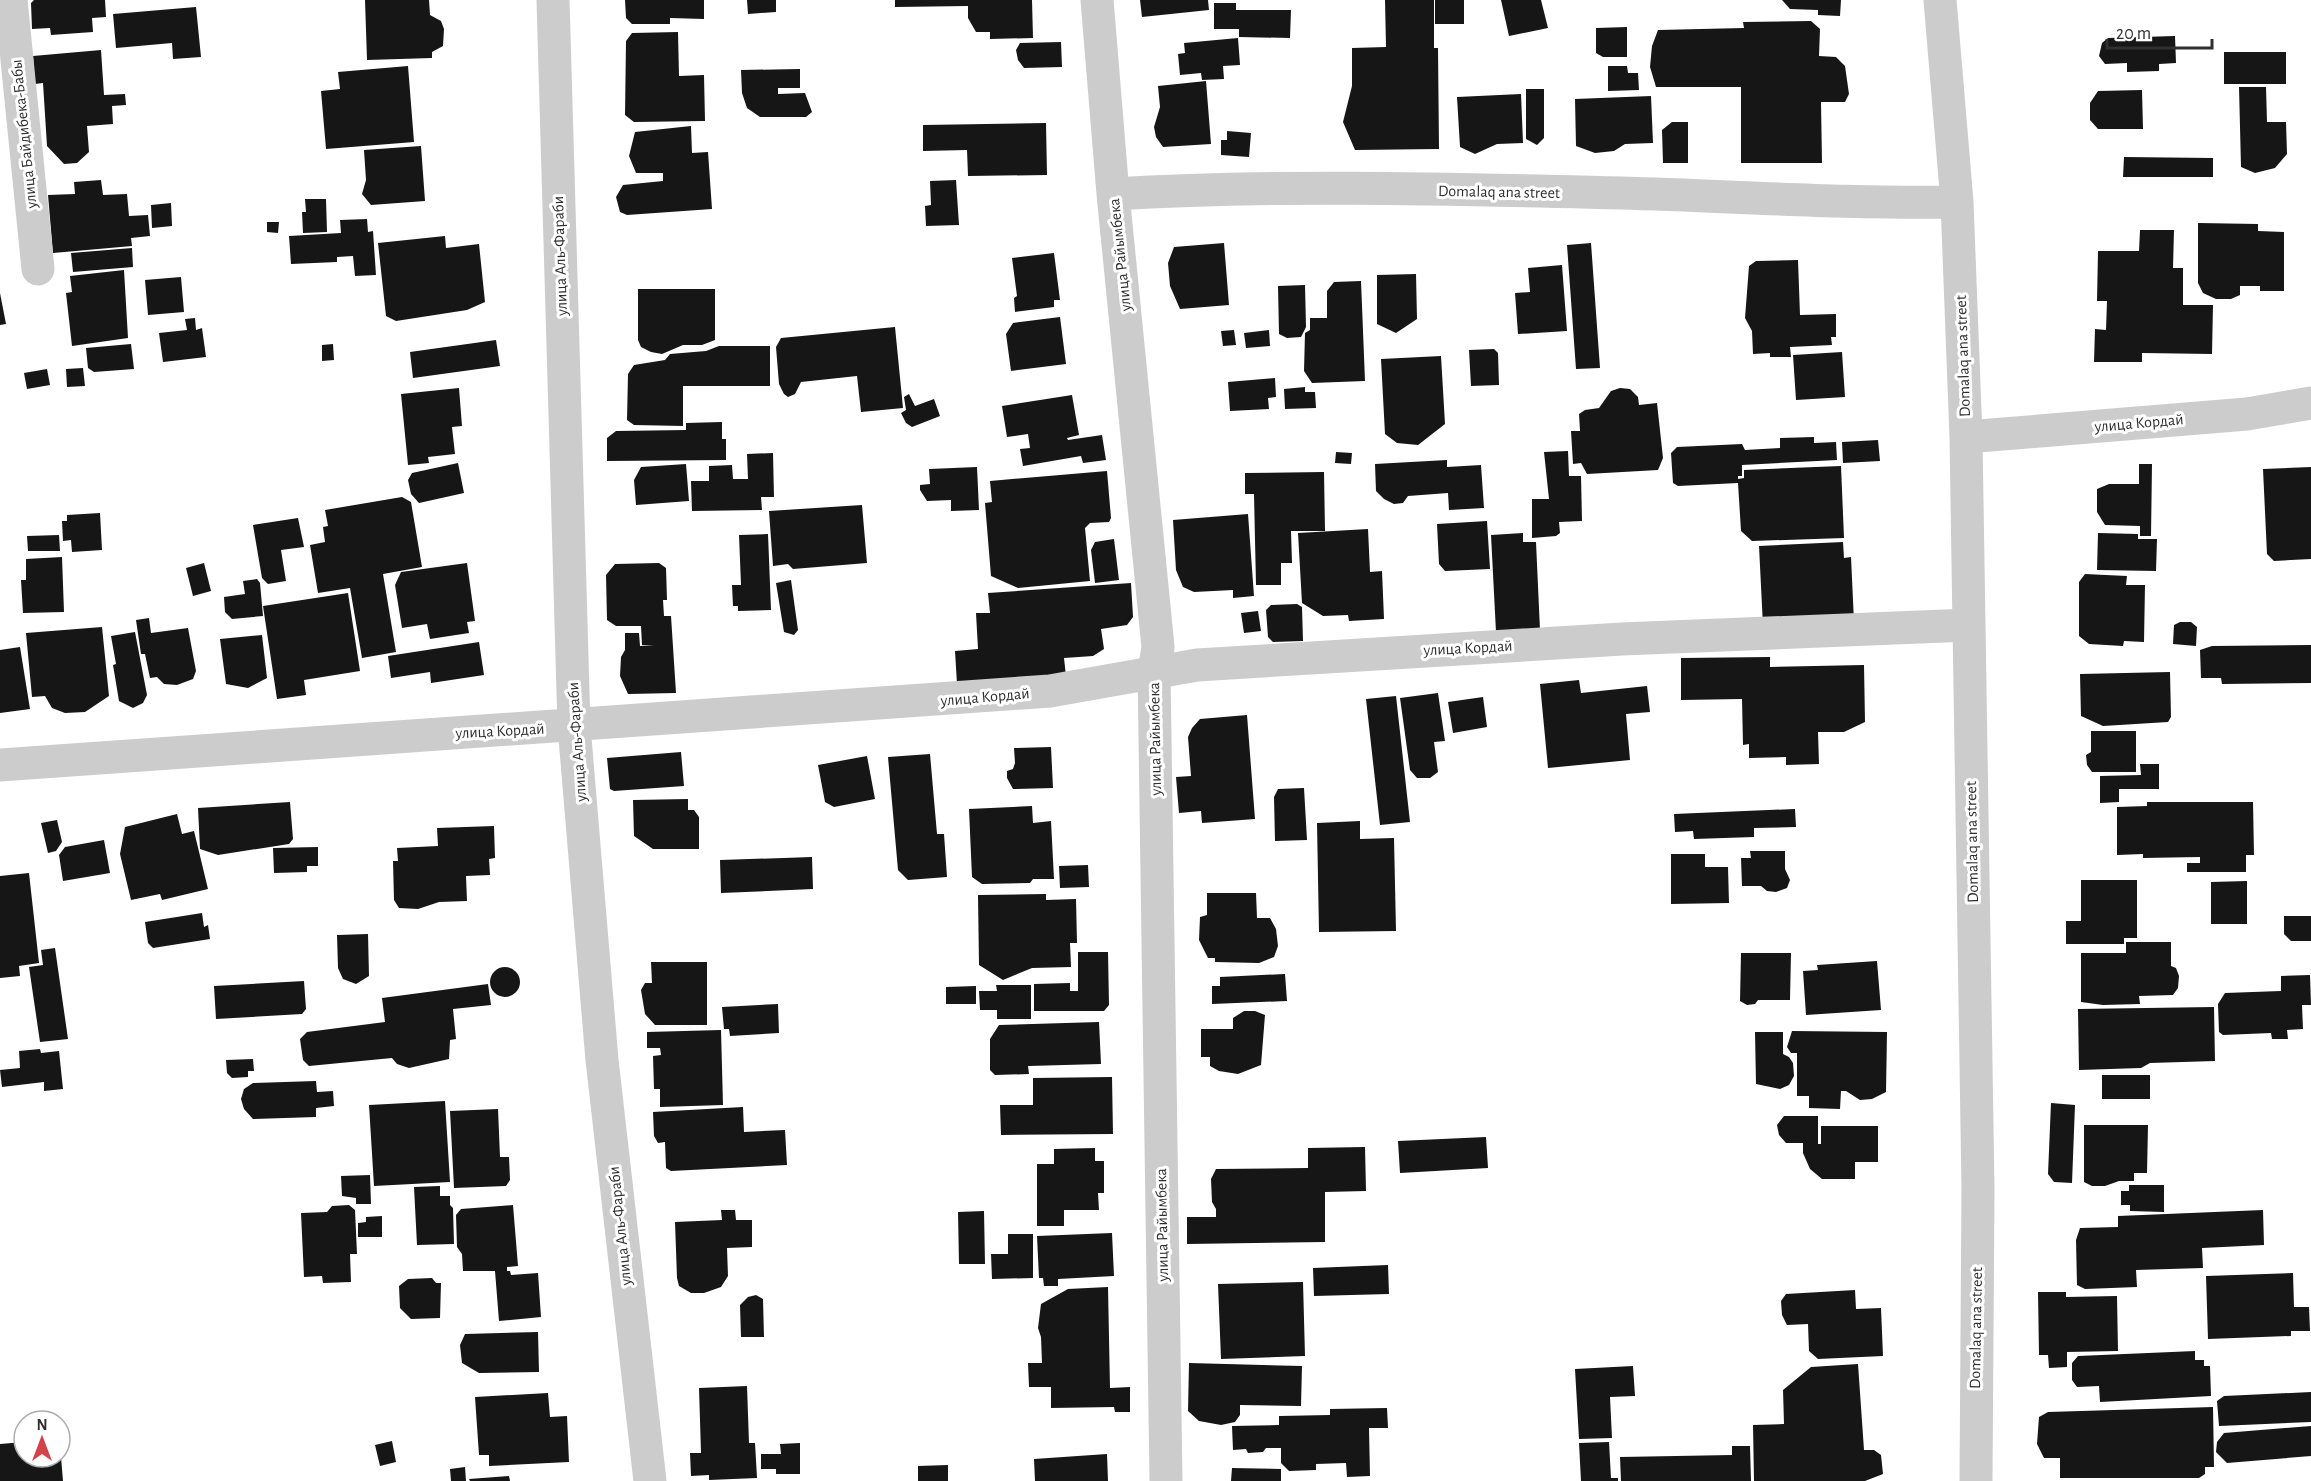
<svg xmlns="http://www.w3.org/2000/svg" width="2311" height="1481" font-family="'Alegreya Sans',sans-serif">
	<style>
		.building { fill: #161616 }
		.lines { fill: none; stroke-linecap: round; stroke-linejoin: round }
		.minor { stroke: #ccc; stroke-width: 33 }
		.labels { text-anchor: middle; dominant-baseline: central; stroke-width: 6; stroke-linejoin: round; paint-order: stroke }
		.street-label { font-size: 16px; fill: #2f2f2f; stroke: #fff }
	</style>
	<rect width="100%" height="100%" fill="#fff"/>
	<path class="building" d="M34 0H105L106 17 92 18 93 32 51 35 50 28 32 29 31 3Z
		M365 0H429L430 15 441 21 444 29 443 46 432 52V58L367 60Z
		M625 0H704V19L670 18V24H632L626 18Z
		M747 0H776V12L748 14Z
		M895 0H1032L1033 38 990 39V32H976L968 18V6L895 7Z
		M1140 0H1208L1209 10 1142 17Z
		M1385 0H1434V48H1438L1439 149 1355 150 1343 122 1352 86V48L1386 47Z
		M1435 0H1464V24H1435Z
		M1501 0H1541L1548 28 1509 36Z
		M1782 0H1841L1840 16 1818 15V10L1790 9Z
		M1214 3H1236V10H1291L1290 38 1239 37V29H1214Z
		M196 7 201 57 173 59 172 43 116 48 113 14Z
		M1811 21 1820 29 1819 56 1836 57 1845 66 1849 94 1845 102H1821L1822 163H1741V87H1656L1650 67 1652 46 1658 30 1744 28 1743 22Z
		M1627 27V57H1603L1596 53V28Z
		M678 32 679 76 704 75 705 121 634 122 625 115 626 41 632 33Z
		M2175 36 2176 63 2159 64V71L2127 72V63L2105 64 2099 56 2102 43 2108 38Z
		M1238 38 1240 65 1223 66 1224 79 1202 80 1201 73 1180 75 1178 54 1185 53 1184 43Z
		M1061 42 1062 67 1024 68 1018 60 1016 50 1020 43Z
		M101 50 104 95 125 94 126 105 112 106 113 124 87 126 89 152 77 163 64 164 47 146 43 83 35 84 33 56Z
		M2224 52H2286V84H2224Z
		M408 66 414 142 326 149 321 91 340 89 338 72Z
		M1608 66H1627L1628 73H1638L1639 90 1608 91Z
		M800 69V88H778V94L805 93 812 112 806 117H760L747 108 742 93 741 70Z
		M1206 81 1211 144 1163 147 1156 137 1154 127 1160 107 1158 86Z
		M2239 87H2266L2267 122H2286L2287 154 2275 168 2255 173 2241 167Z
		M1526 89H1544V138L1537 145 1526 139Z
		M2142 90 2143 129H2098L2090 120V103L2098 91Z
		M1521 94 1523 143 1497 144 1475 154 1460 147 1457 97Z
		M1651 96 1653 143 1625 144 1614 151 1595 153 1576 146 1575 99Z
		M1672 122H1688V163H1663L1662 130Z
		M1046 123 1047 175 968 176 967 150 923 151V125Z
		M691 126 692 153 708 152 712 209 627 215 620 212 616 197 623 185 663 181V173H636L629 156 635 132Z
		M1227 131 1251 133 1249 157 1221 155V140H1227Z
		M421 146 425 201 371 205 362 194 366 180 364 150Z
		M2124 157 2213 158V177H2123Z
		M101 180 103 195 127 194 129 216 148 215 150 236 131 238 132 246 53 253 48 195 75 194 74 182Z
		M956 180 959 225 926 226 925 206 931 205 930 181Z
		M305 199H326L327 232 303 233 302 212H306Z
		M171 203 172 226 152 228 151 205Z
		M367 219 368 232 373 231 376 275 355 276 353 256 337 257V262L291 264 289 236 341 233 340 220Z
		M267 222H279L278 233 267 232Z
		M2198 223 2258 224V231L2284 232V291H2260V286H2240V295L2231 299H2216L2203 293 2198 283Z
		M2140 230H2174L2173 268H2183V305H2213L2212 354 2142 353V362H2094L2095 329 2106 330 2107 301H2097L2098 251H2139Z
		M445 236 446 248 479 244 485 302 467 310 396 321 386 316 378 243Z
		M1224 243 1229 305 1180 309 1170 286 1168 263 1174 247Z
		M1591 243 1600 368 1576 369 1567 245Z
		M132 248 133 267 73 272 71 253Z
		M1054 253 1060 300H1054V307L1015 312 1014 298 1017 296 1012 258Z
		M1798 260 1800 315 1836 314V337H1831L1832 345 1790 347 1791 357H1770V353L1753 354 1752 331 1745 318 1749 266 1756 261Z
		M1562 265 1567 331 1518 334 1515 293 1530 292 1528 268Z
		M124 270 128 338 72 346 66 293 72 292 70 276Z
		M1416 274 1417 319 1396 333 1377 324V275Z
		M181 277 184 312 148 315 145 280Z
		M1361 281 1365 381 1312 383 1304 371 1305 333 1310 330V318H1327V291L1334 282Z
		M1305 285 1306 327 1301 337 1287 338 1279 334 1278 286Z
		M638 289H715V340L702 345H683L662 354 651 352 641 347 638 340Z
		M0 293 6 324 0 325Z
		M1060 317 1066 364 1011 371 1006 334 1013 323Z
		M195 318 196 330 202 328 206 357 163 362 159 333 187 330 185 319Z
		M895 327 903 408 861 412 857 376 801 382 795 394 788 397 784 394 779 384 776 347 781 338Z
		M1234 330 1236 345 1223 346 1221 331Z
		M1269 330 1270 346 1246 348 1244 333Z
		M496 340 500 366 413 378 410 352Z
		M131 344 134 369 94 372 88 368 86 348Z
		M333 344 334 360 322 361V345Z
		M719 346H770V386H683V426L634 425 627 420 628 374 634 365 665 360 670 354 706 351Z
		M1494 349 1498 353 1499 385 1471 386 1469 350Z
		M1842 352 1845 397 1796 400 1793 355Z
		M1441 356 1445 424 1418 445 1397 443 1385 434 1381 359Z
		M83 368 85 386 67 387 66 369Z
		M47 369 50 385 27 389 24 373Z
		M1275 378 1276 397 1268 398 1269 409 1230 411 1228 382Z
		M1305 387V392H1315L1316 408 1285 409 1284 389Z
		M459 388 462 426 452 427 455 454 428 457 429 463 408 465 401 394Z
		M1620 388 1630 389 1638 397 1639 405 1657 403 1663 458 1658 470 1587 474 1581 463 1573 464 1571 431H1580L1579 414 1585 410 1599 408 1611 391Z
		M909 394 915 406 934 399 940 416 912 427 906 423 901 413 906 410 904 397Z
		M1072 395 1079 435 1067 438 1068 440 1102 435 1106 460 1083 463 1081 456 1023 466 1020 449 1030 448 1028 434 1007 437 1002 406Z
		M722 422V439H726V460L607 461V438L616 431 686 430V423Z
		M1814 437V443L1836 442 1837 460 1742 465V476H1738V479L1744 478V470L1841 466 1844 538 1752 541 1741 531 1738 483 1678 486 1673 483 1671 453 1677 447 1742 444 1745 450 1780 448V438Z
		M1878 440 1880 461 1843 463 1842 442Z
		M1568 451 1569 476H1581L1582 521 1559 522 1560 533 1556 536 1532 538V499H1549L1544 452Z
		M1336 452 1352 453 1351 464 1335 463Z
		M773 453 774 497H761L762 510 692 511 691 481H709V466L732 465 733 479H748L747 454Z
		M1447 460V467L1481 465 1484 508 1449 510 1448 493 1408 496 1403 503 1394 504 1384 499 1376 491 1375 464Z
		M458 463 464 493 419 503 411 494 408 480 412 473Z
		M686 464 689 501 636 505 634 480 641 467Z
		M2139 464H2152L2151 536H2140V526L2105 525 2097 512V489L2109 484H2139Z
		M977 467 979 510 951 511V500L927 501 920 490V485L930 484 929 469Z
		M2311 467V559L2274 561 2267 554 2263 469Z
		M1107 471 1111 518 1109 522 1090 523 1085 528 1090 581 1018 588 991 576 985 503 992 502 990 481Z
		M1324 472 1325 531H1291L1292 563H1281V585H1256L1254 494H1245V473Z
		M402 497 411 502 422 567 383 574 396 652 362 658 350 588 318 593 310 545 325 542 323 527 328 526 325 510Z
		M862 505 867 563 793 569 788 564 773 566 769 511Z
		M100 513 102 550 72 552 71 540 63 541 62 521H67V515Z
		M1248 514 1254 596 1233 598V590L1194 592 1183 587 1176 570 1173 520Z
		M298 518 304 547 281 550 286 581 268 584 262 578 253 525Z
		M1487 521 1490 569 1445 571 1439 564 1437 524Z
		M1368 529 1370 572 1382 571 1384 619 1349 621 1348 615 1323 616 1302 603 1298 533Z
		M1523 533V542H1536L1540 630 1496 632 1491 535Z
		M2098 533 2138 534V539H2157L2156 571 2097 570Z
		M768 534 771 610 738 611V606H733L732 585H741L739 535Z
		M59 535 60 551H28L27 536Z
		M1114 539 1119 580 1095 583 1091 550 1095 542Z
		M1843 542 1844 558 1851 557 1854 622 1763 626 1759 546Z
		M62 557 64 612 23 613 21 580H26V559Z
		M204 563 211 591 193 596 186 568Z
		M467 563 475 621 467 622 469 633 430 639 427 624 402 628 395 585 401 572Z
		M659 563 666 568 667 600H663L664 616H671L676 693 628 694 620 676 621 657 625 650V633H639L640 646 654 645H642L641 626H616L607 620 606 575 615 564Z
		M2085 574 2127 576 2126 585H2145L2144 642 2124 641 2123 646 2089 644 2079 636V582Z
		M257 579 260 583 263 616 232 619 225 612 224 597 245 594 243 581Z
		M791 580 798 630 794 635 784 632 776 583Z
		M1131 583 1133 617 1127 625 1101 629 1104 649 1093 656 1064 658 1066 676 957 684 955 651 978 649 976 613H990L988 593Z
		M348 593 360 671 304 680 306 695 277 699 263 606Z
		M1297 604 1302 607 1303 641 1273 642 1268 637 1266 610 1271 605Z
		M1258 611 1261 631 1244 633 1241 613Z
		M149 618 151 633 188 628 196 671 193 679 177 685 164 684 157 677 150 678 145 654H141L136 620Z
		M2180 622H2191L2197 627 2196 646 2173 644 2174 625Z
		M102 627 109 696 85 712 65 713 52 708 45 696 32 697 26 633Z
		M135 632 147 695 143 703 133 708 119 701 113 665 116 664 111 636Z
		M262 635 267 678 248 688 226 684 220 639Z
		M479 642 484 675 431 683 430 672 391 678 388 656Z
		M2311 645V683L2222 684 2221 678H2201L2200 650 2212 646Z
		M20 647 30 709 0 713V650Z
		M1770 657V667L1864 665 1865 722 1844 732H1818L1819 764 1786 765V757L1749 758V744L1743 745 1742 699 1681 700V658Z
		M2170 672 2171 717 2168 722 2103 726 2081 716 2080 674Z
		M1579 680 1581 693 1647 686 1650 712 1626 714 1630 760 1548 768 1540 684Z
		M1438 693 1445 741 1434 742 1438 772 1430 778H1417L1410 770 1400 698Z
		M1396 696 1410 822 1380 825 1366 699Z
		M1483 697 1487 727 1453 733 1448 702Z
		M1247 715 1255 819 1202 823 1201 811 1179 813 1176 777 1191 776 1188 737 1192 728 1200 719Z
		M2091 731H2136V772H2092L2087 765 2086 755 2091 752Z
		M1051 747 1053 788 1013 789 1007 778V771L1013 769 1015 763 1014 748Z
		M681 752 684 786 614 791 610 789 607 758Z
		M930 754 937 834H944L947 877 908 880 898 870 888 757Z
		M867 756 875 799 834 807 825 802 818 765Z
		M2140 764H2159V789H2119V802L2100 803V776L2141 775Z
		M1304 788 1307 840 1275 841 1274 797 1278 789Z
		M688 799V810H694L699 817V849H653L634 836 633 800Z
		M290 802 293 839 289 844 218 855 200 849 198 808Z
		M2147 802H2253L2254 855H2246V872H2187V863H2200V857L2143 858V854L2117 855V807L2147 806Z
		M1032 806 1033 823 1051 821 1054 879H1033L1030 883 982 884 972 877 969 809Z
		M1795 809 1796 827 1754 828V837L1694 839 1693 831 1675 832 1674 814Z
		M177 814 182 834 194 831 208 889 162 900 160 894 131 900 120 854 125 827Z
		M57 820 62 842 56 851 48 853 41 823Z
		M1360 821V839L1394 838 1396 931 1319 932 1317 823Z
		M494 826 495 858 489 859 490 875 466 876 467 901 439 902 418 909 399 908 394 900 393 861H398L397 848 438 846 437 828Z
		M104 840 110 873 63 881 59 855 65 847Z
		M318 847V866H307V872L274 873 273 848Z
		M1750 851H1785V869L1790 880 1787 888 1776 892 1767 891 1761 886H1742L1741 858H1751Z
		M1671 854H1705V867H1728L1729 903 1671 904Z
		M812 857 813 889 721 893 720 860Z
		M1088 865 1089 887 1060 888 1059 866Z
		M29 873 39 963 19 966 20 976 0 978V876Z
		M2081 880H2137V938H2124V944H2066V921H2081Z
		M2247 881V924H2211V882Z
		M1207 893H1256L1257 918H1270L1276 929 1278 946 1274 957 1259 963 1215 962V958H1208L1199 940 1200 917 1207 915Z
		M1046 894V900L1076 899 1077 943H1070L1071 967 1032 968 1003 980 979 965 978 895Z
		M202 913 204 927 208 925 210 939 153 948 148 943 145 922Z
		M2284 916H2311V941H2291L2284 934Z
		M368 934 369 976 356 984 343 979 338 968 337 935Z
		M2126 942H2171V966L2176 968 2179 976 2178 988 2173 995 2139 996 2140 1004 2103 1005 2081 1002V953H2126Z
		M55 948 68 1039 40 1042 29 967 43 965 41 950Z
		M1078 952H1108L1109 1005 1104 1011H1034V984L1070 983V991H1078Z
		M1741 953H1791L1790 1000H1758L1755 1004 1747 1005 1740 1001Z
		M1877 961 1881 1010 1806 1015 1803 971 1818 970 1817 965Z
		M651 962H707V1025H655L645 1014 641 990 645 983H652Z
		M490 982a15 15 0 1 1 30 0a15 15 0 1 1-30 0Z
		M1285 974 1287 1001 1212 1004V986H1220V977Z
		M2310 975 2311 1005H2302L2303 1029 2287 1030 2288 1039H2272L2271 1033 2223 1035 2219 1032 2218 1004 2225 993 2281 991V976Z
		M304 981 306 1009 302 1014 216 1019 214 986Z
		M488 984 491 1005 453 1009 456 1039 450 1040 449 1059 409 1068 397 1064 392 1058 309 1066 303 1060 300 1039 307 1032 385 1022 382 998Z
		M996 985H1031V1019H997V1010H980L979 991H997Z
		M976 986V1004H946V987Z
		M778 1004 779 1033 730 1036 729 1029H724L722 1007Z
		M2214 1007 2215 1061 2150 1063 2141 1068 2079 1070 2078 1009Z
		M1244 1011H1255L1265 1015 1261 1065 1238 1074 1219 1071 1210 1066V1057H1201V1029H1233V1018Z
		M1099 1022 1101 1064 1028 1066 1029 1074 995 1075 990 1070V1039L999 1025Z
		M721 1030 723 1105 660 1107V1089H654L653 1056 661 1055 660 1048H647V1032Z
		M1792 1031 1887 1032 1886 1092 1872 1099 1860 1100 1846 1091H1841L1840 1109 1809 1108V1096H1797V1053H1791L1787 1047Z
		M1755 1032H1783V1054L1789 1057 1793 1063 1794 1076 1789 1085 1780 1089 1756 1084Z
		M40 1049 41 1053 59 1051 63 1089 44 1091V1082L2 1087 0 1070 20 1068 19 1051Z
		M253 1059 254 1071H248V1077L232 1078 227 1073 226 1060Z
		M2102 1075H2150V1099H2102Z
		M1112 1077 1113 1134 1001 1135 1000 1105H1033V1078Z
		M316 1081 317 1092 333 1091 334 1106 316 1108V1117L253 1119 244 1109 241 1099 244 1089 253 1083Z
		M445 1101 450 1182 374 1186 369 1105Z
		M2051 1103 2075 1105 2072 1183 2054 1182 2048 1174Z
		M743 1107 744 1132 785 1130 787 1165 671 1171 666 1168 665 1142 658 1143 654 1136 653 1112Z
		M498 1109 500 1157H509L510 1180 506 1186 454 1188 450 1111Z
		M1784 1116H1818V1144H1821V1126H1878V1162H1855V1179H1822L1810 1169 1803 1153V1143H1786L1779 1135 1777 1125Z
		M2084 1125H2148L2147 1173H2134V1181H2119L2105 1186H2092L2084 1182Z
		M1486 1137 1488 1168 1400 1173 1398 1141Z
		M1365 1147 1366 1191 1325 1192V1242L1187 1244V1217H1216V1209L1212 1202 1211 1179 1216 1169 1308 1168V1148Z
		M1095 1148V1161H1104V1193H1098L1099 1210H1064V1226H1037V1164H1054V1149Z
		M370 1175 371 1204H356V1198L342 1196 341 1176Z
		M2129 1185H2164V1212L2130 1211V1205H2121V1191H2129Z
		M440 1186V1196H450V1205L453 1208 454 1244 417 1245 414 1187Z
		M349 1205 355 1210 357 1254H350L351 1282 323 1283 322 1276 304 1277 301 1213 327 1212 332 1206Z
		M513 1205 518 1266 507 1267V1271H510L511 1275 538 1273 541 1317 499 1321 495 1271H463L462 1254 457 1247 456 1215 461 1209Z
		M721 1210H735L736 1220H752V1247L727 1248 728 1276 721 1287 704 1293H691L679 1286 677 1278 675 1222 722 1220Z
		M2263 1210 2264 1245 2202 1248 2203 1268 2136 1270 2137 1287 2085 1289 2077 1285 2076 1240 2080 1228 2118 1227V1216Z
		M984 1211 985 1264H959L958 1212Z
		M382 1216V1237H358V1223L366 1222V1217Z
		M1112 1233 1114 1276 1058 1279V1286H1044L1043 1278H1039L1037 1236Z
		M1008 1234H1033V1278L992 1279 991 1254H1008Z
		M1388 1265 1389 1294 1314 1296 1313 1268Z
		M2293 1273 2294 1307H2309L2310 1331H2291V1336L2208 1339 2206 1276Z
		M432 1278 436 1283H441L440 1318 411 1319 400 1308 399 1286 408 1279Z
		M1303 1282 1305 1356 1221 1359 1218 1284Z
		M1108 1287 1110 1388 1130 1387V1412H1115L1114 1407 1051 1408V1387H1029L1028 1363H1042L1041 1337 1038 1328 1041 1304 1068 1289Z
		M1855 1290 1856 1309 1881 1308 1883 1356 1818 1359 1809 1351 1808 1324 1787 1325 1782 1315 1781 1301 1786 1294Z
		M2038 1292H2066V1297L2117 1296 2118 1351 2067 1352V1367L2049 1368 2048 1355H2039Z
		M756 1295 763 1299 764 1337H741L740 1305 748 1297Z
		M538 1332 539 1372 479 1373 462 1363 460 1345 465 1334Z
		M2195 1351V1360H2204V1366H2210L2211 1396 2100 1402 2099 1386 2077 1387 2072 1380V1363L2078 1356Z
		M1189 1363 1302 1366 1301 1406 1240 1405V1415L1235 1422 1221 1425 1199 1421 1188 1411Z
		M1858 1364 1864 1450H1874L1881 1455 1883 1474 1865 1481H1754L1753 1425 1784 1424 1783 1390 1811 1367Z
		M1633 1366 1635 1396 1610 1397 1612 1438 1579 1439 1575 1369Z
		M747 1386 749 1443H755L757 1478 709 1480V1475L691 1476 690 1453H701L699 1388Z
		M2311 1392V1422L2219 1426 2217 1401 2224 1396Z
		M548 1393 550 1417 567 1416 569 1462 489 1466V1455H479L475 1397Z
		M2213 1407 2214 1467H2205V1474L2199 1478H2060V1458H2044L2037 1444 2039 1417 2048 1412Z
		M1387 1408 1388 1428H1369L1370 1476 1347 1477 1346 1463 1316 1464V1470L1289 1471 1281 1463V1448H1266L1263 1452 1248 1453 1246 1449 1233 1450 1232 1426 1279 1425V1416L1330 1415V1409Z
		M2311 1426V1456L2227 1463 2216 1452 2217 1442 2224 1433Z
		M392 1441 396 1462 380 1466 375 1445Z
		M24 1442V1457H61L63 1481H0V1444Z
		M1609 1442 1611 1478H1618V1481H1581L1579 1443Z
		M800 1443V1474H776V1469H761V1454H781L780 1444Z
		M1732 1446H1750L1751 1481H1621L1620 1457 1732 1455Z
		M1107 1454 1108 1481H1035L1034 1459Z
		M948 1465V1481H918V1466Z
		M465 1467 466 1481H451L450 1469Z
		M1232 1468 1281 1469V1481H1231Z
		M509 1476 510 1481H470L469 1479Z"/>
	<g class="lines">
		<path class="minor" d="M11 0 38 269
			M553 0 574 726 602 1060 650 1481
			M1097 0 1113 194 1158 647 1154 671 1166 1481
			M1940 0 1957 202 1966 437 1978 1189 1976 1481
			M1113 194C1282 184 1452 189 1621 193 1734 196 1845 204 1957 202
			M1966 437 2247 414 2311 403
			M0 765 1050 691 1197 665 1622 639 1969 625"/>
	</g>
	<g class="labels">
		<g class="street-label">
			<text transform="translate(24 134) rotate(-96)">улица Байдибека-Бабы</text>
			<text transform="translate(1499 192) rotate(1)">Domalaq ana street</text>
			<text transform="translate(1120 255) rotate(-96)">улица Райымбека</text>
			<text transform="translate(560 256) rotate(-92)">улица Аль-Фараби</text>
			<text transform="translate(1963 356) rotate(-92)">Domalaq ana street</text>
			<text transform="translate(2139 423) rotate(-5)">улица Кордай</text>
			<text transform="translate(1468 648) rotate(-3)">улица Кордай</text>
			<text transform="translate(985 697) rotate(-5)">улица Кордай</text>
			<text transform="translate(500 731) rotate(-3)">улица Кордай</text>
			<text transform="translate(1155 739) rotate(-91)">улица Райымбека</text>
			<text transform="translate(577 742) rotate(-94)">улица Аль-Фараби</text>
			<text transform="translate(1972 842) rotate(-91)">Domalaq ana street</text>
			<text transform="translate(1162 1225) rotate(-91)">улица Райымбека</text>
			<text transform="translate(620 1226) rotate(-96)">улица Аль-Фараби</text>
			<text transform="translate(1976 1328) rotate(-89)">Domalaq ana street</text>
		</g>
	</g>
	<g transform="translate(42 1439)"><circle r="28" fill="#ffffff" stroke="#acacac" stroke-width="1.5"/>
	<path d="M0-4.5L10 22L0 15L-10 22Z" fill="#d54148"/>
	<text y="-9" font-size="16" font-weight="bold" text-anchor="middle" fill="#2f2f2f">N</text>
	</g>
	<path d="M2107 39v9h105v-9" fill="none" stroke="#2f2f2f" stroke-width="3"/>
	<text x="2116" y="39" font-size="18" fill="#2f2f2f" stroke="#ffffff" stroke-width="4.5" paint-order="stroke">20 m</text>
</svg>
